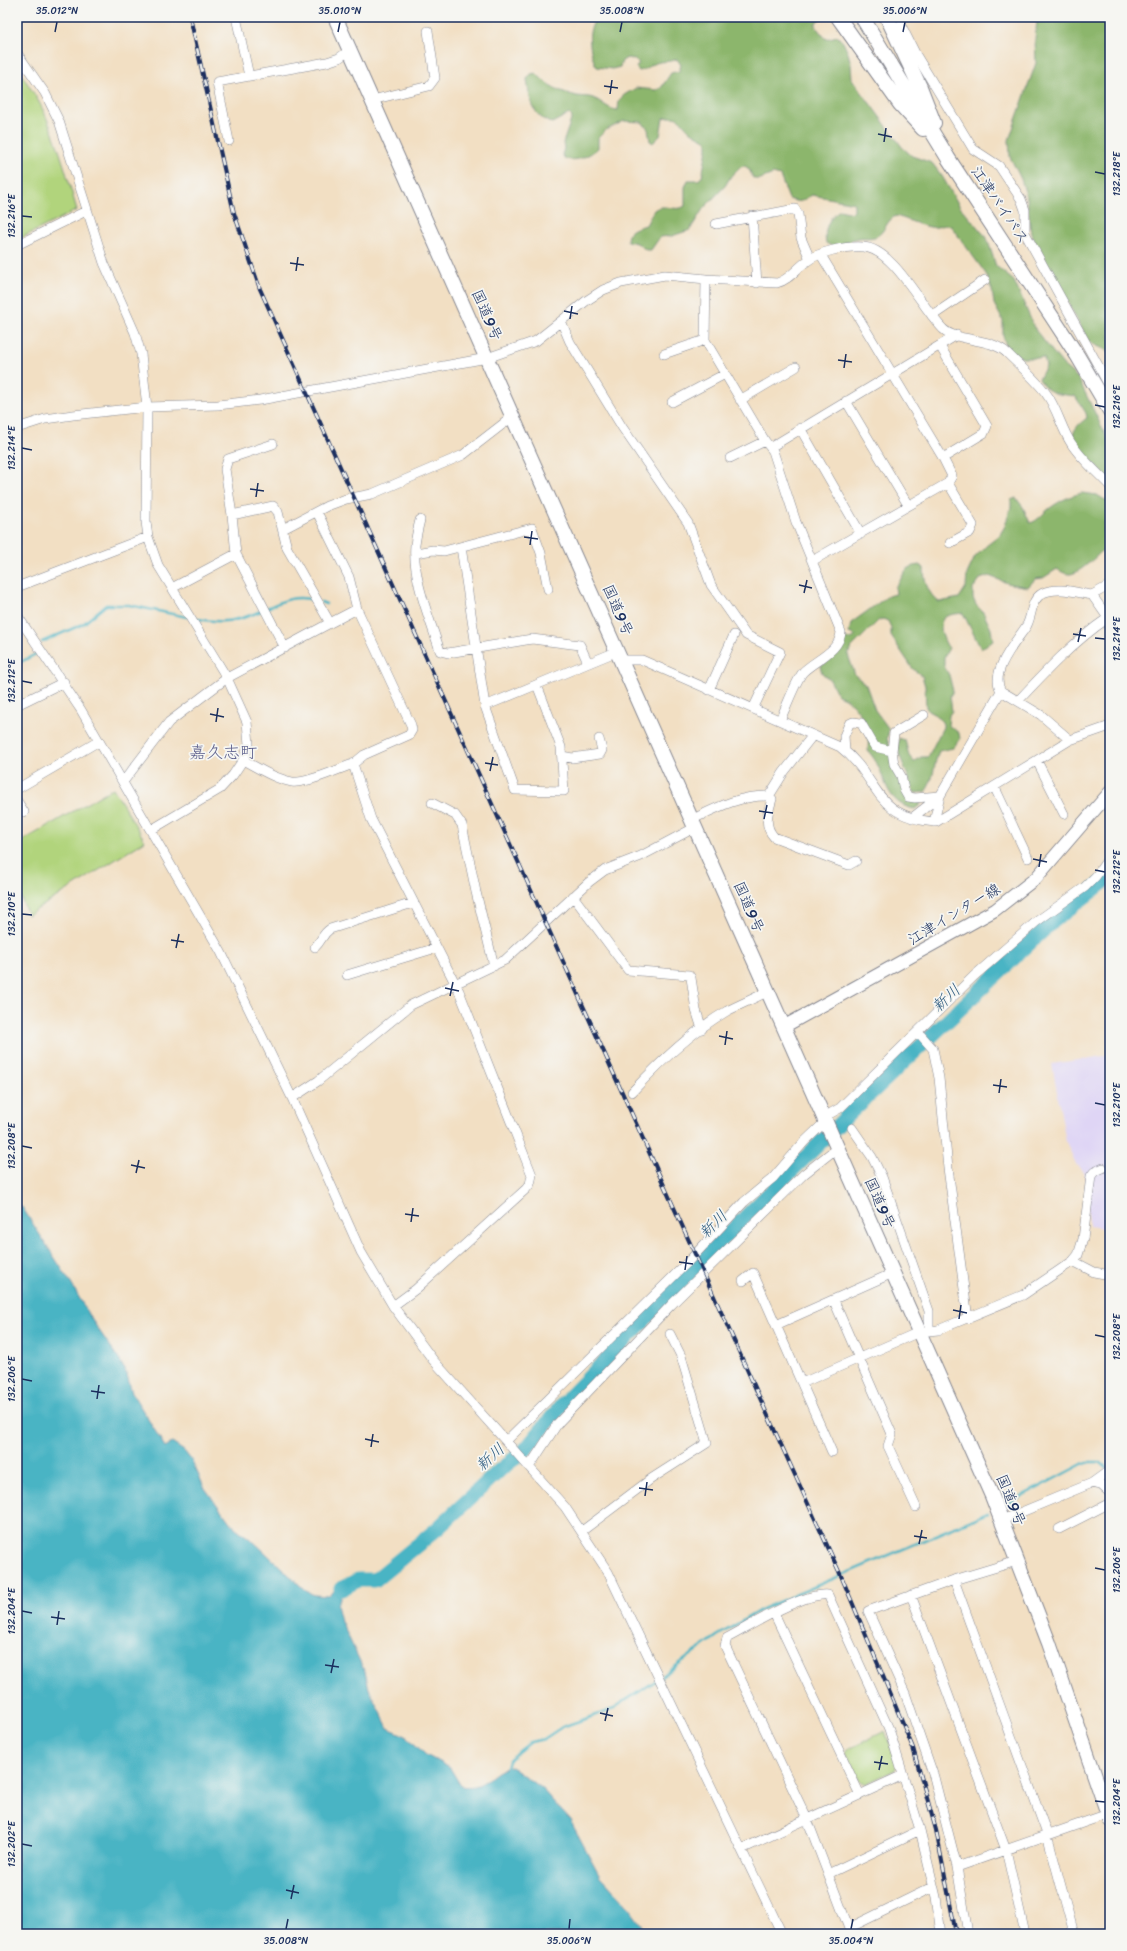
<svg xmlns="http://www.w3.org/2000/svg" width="1127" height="1951" font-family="Sriracha,'Klee One',sans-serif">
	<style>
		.built { fill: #dfd5f5 }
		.green { fill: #b1d47c; stroke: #66826d }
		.forest { fill: #8cb66c; stroke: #547265 }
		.water { fill: #48b4c4; stroke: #327291 }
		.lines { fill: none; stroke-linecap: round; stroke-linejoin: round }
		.stream { stroke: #48b4c4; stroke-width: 2.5 }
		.river { stroke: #48b4c4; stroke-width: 15 }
		.minor-casing { stroke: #868790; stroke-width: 10 }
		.major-casing { stroke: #868790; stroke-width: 14 }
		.highway-casing { stroke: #868790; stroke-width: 16 }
		.minor { stroke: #fff; stroke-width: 9 }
		.major { stroke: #fff; stroke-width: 12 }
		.highway { stroke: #fff; stroke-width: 14 }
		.rail-casing { stroke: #1b2f5e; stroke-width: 4 }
		.rail { stroke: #f6f6f2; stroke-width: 2.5; stroke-dasharray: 8; stroke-linecap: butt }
		.ticks { fill: none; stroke: #1b2f5e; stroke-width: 1.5 }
		.labels { text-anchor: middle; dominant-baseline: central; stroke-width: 3.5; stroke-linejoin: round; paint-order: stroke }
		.street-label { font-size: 15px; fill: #1b2f5e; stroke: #f6f6f2 }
		.water-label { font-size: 16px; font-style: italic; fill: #28577d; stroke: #f6f6f2 }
		.quarter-label { font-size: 17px; fill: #5c5f8c; stroke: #f6f6f2 }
		.neatline { fill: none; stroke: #1b2f5e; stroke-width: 1.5 }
		.ticks-label { font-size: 10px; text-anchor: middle; fill: #1b2f5e }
	</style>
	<rect width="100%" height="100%" fill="#f6f6f2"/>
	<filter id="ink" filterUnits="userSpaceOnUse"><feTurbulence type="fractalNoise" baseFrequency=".025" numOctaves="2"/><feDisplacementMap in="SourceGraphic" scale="8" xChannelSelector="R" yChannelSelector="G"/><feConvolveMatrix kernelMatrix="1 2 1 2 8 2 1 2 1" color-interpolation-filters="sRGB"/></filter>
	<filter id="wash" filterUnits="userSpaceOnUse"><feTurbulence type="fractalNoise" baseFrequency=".012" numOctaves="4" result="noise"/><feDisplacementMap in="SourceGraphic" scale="16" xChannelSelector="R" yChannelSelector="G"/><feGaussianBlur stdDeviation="0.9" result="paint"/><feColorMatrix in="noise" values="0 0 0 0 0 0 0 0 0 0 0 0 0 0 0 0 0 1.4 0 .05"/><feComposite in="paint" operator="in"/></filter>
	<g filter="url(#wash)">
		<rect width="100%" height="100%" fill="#f2dfc3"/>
		<path class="built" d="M1110 1055V1229L1089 1226 1085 1174 1076 1164 1066 1142 1052 1064Z"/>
		<path class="green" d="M17 68C28 84 40 101 47 119 60 148 68 180 77 210L17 240Z
			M113 788 145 841 28 915 17 888V844Z
			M885 1731 897 1764 895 1770 865 1784 860 1782 846 1753 849 1749Z"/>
		<path class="forest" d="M595 17H823L816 22V27L826 39 837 36 843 42 848 53 851 64 852 79 902 147 912 156 932 163 942 176 960 207 987 238 996 266 1014 281 1036 331 1065 367 1078 378 1110 444V480L1072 443C1072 431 1077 425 1087 418L1086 413 1075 396C1058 394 1049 395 1039 379L1046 366 1044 358H1023L1014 355 1007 349 1003 336V321L994 304 992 290 986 274 951 226C943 223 938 229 930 227 918 225 907 219 896 216 887 219 885 232 877 236 871 239 865 237 858 238 846 240 841 252 826 243 823 231 829 216 840 210L852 213 854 211V203L812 195C800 201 803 204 789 199L780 176 773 174 758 180 753 178 749 169 745 166 740 167 731 176 725 186 703 209 690 230 672 236 660 237 651 250H646L637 243 627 241C627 229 637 228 646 225 649 220 651 214 654 210 663 202 676 213 685 206V187L688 180H698L702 177 707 149V141C702 138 695 135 690 131 680 122 681 114 663 118L660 136 653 143 650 141 648 129 642 122 624 121 606 130 598 138V148C589 156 577 162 565 159L562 154 564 149 563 143 572 117 569 114 552 123C532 118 529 96 527 79L531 74 536 73C547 86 561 92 577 96 582 97 588 96 593 98 602 101 608 110 618 110L619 100 624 95 636 88 656 90 661 88 671 73 679 71 681 65 677 59C670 63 661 60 654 64 647 66 647 70 639 71L636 67 639 63 633 59 627 58 622 61 620 67 612 69 597 67C592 61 588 40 590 32 591 27 594 23 595 17Z
			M1039 17H1110V352L1089 342 1031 234 1027 198 1021 179 1010 157 1009 140 1036 63 1035 39 1037 21Z
			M1082 493 1097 495 1110 503V519L1105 521 1104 531 1109 544C1102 551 1079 575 1069 574 1065 574 1060 571 1057 569L1043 578 1035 579 1028 587 1010 584 989 576 980 579 973 589V598L976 605 983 612 991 629 993 640 981 649 963 613C957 614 948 614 944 618 937 624 944 643 949 648L944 657V666L949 675 953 691 950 696 952 711 949 715 948 725 959 733 960 739 953 748 939 751C933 765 935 779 925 792L915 793C909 785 909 777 905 769 901 758 896 750 899 738L905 740 909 756 914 762 921 757H928L943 727V724L939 717 928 711 926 707 925 686 922 676 913 669 891 636V628L888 621 883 619 879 620 851 648 848 655 855 675 866 685 875 710 889 729 887 739 912 801 920 802V806L914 809C881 802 888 772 868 751 868 745 869 738 868 732 864 717 853 700 838 695L830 680 822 673 820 666 826 663 846 638 851 639 856 636 849 633 851 623 888 596 896 594 895 587C906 575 901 568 919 565L924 568C924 581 928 594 939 602L959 598 966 587 967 574 975 557 986 546 999 536 1005 526 1011 507V500L1016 498 1023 507 1030 523C1038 521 1043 513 1050 508 1061 500 1070 496 1082 493Z"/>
		<path class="water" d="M17 1207H22L69 1280 92 1320 120 1361 127 1375 132 1393 165 1447 172 1443 184 1451 192 1461 204 1487 232 1525 254 1542 306 1591 314 1595 329 1596 337 1588 341 1587 343 1591 337 1605 341 1621 365 1672 369 1689 388 1728 406 1736 426 1755 450 1768 461 1786C488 1791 488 1769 512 1767L542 1789 570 1820 600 1876 626 1904 648 1934H17Z"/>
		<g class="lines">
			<path class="stream" d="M321 602 326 604
				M267 608C284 600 295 595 314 600
				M194 618C222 624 237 622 263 610
				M42 642 83 624 106 605H129L187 617
				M17 664 36 654
				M1005 1505 1086 1462H1099L1107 1469
				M661 1677 717 1636 762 1609 988 1513
				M507 1768 509 1761 515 1754 531 1742 544 1739 562 1727 611 1710 657 1680"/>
			<path class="river" d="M341 1589 358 1580H375L437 1529 500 1470 525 1450 562 1405 713 1249 852 1111 1052 922 1110 877"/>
		</g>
	</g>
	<g filter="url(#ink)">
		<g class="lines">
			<g class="minor-casing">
				<path id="minor" d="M236 17 249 76
					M903 17 901 25 916 55 973 149 999 166 1021 199 1025 210V233L1110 387
					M17 19 20 17
					M17 53 45 93 59 121 104 263 135 333 141 354 147 407 146 522 148 537 158 565 227 678 247 722 249 744 245 757 233 775 220 789 151 830
					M372 100 429 86 435 78 428 31
					M229 141 217 82 327 62 339 58 350 50
					M752 216 757 283
					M716 224 795 209 798 214 801 238 810 259
					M17 245 86 211
					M706 279 705 340 765 441 773 451 796 522 841 632C840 651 815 660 803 672 795 682 786 708 780 720
					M932 316 985 280
					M561 321 570 342 622 427 688 523 711 585 746 635 780 652 753 709
					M940 346 987 426 984 433 943 458
					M664 354 705 340
					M740 400 796 367
					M846 401 908 505
					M672 402 725 374
					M17 428 45 419 73 415 147 407 218 405 260 400 487 358 536 341 586 301 603 290 621 283 665 275 706 279 777 283C789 280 796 269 806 262 819 251 847 246 863 247 893 248 922 308 943 329 957 342 990 337 1007 353 1020 366 1034 378 1045 392 1057 407 1061 428 1071 443 1081 459 1097 472 1110 486
					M800 428 861 534
					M771 447 957 335
					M730 458 765 441
					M948 483 973 525 970 532 950 543
					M317 512 349 577 357 609 330 623
					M232 515 225 469 228 459 273 444
					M420 520C418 528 416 537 415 545 412 578 430 619 440 651L448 653 532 639 580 645 588 663
					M283 529 327 506 346 499 372 494 463 455 512 417
					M461 547 485 706
					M416 553 433 550 444 551 532 528 541 553 548 589
					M236 554 285 648
					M812 561 948 483 952 476 943 458 821 255
					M17 587 148 537
					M357 609 411 725 412 730 409 735 364 755 353 764 371 819 459 991 532 1175 530 1184 526 1189 416 1289 393 1306
					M17 615 81 710 221 952 292 1098 361 1252 393 1306 433 1360 565 1507 608 1572 782 1934
					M1108 618 1092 595 1110 585
					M622 660H642L840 747C881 778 871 817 936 822L1070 740 1110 726
					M537 685 561 747 564 791 515 790 485 706C529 688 574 669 618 651
					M709 690 734 635
					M1001 691C989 671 1017 641 1027 625 1033 613 1030 600 1043 593 1057 586 1078 593 1092 595
					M1018 701C1046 671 1074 641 1108 618L1110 621
					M17 705 64 682
					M924 715 894 733 892 751 894 764 901 776 904 790 908 797 915 798 940 796 934 822
					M845 751 844 736 849 724 853 722 861 723 875 747 892 751
					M562 756 572 758 600 754 602 750 599 739
					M243 760C258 768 275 779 292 782 307 784 338 769 353 764
					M1037 761 1064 814
					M123 782 169 722 227 678 330 623 287 548 278 512 273 506 232 515 236 554 172 588
					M995 788 1028 858
					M17 789 99 741
					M769 796 772 799C768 813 763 825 774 837L849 865 856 861
					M17 801 24 812
					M432 803 455 815 462 825 476 892 494 966
					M912 818 940 796 1001 691 1041 715 1070 740
					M691 820C716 808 740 795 769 796L784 772 813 735
					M573 896 628 970 689 975 691 978 696 1010 702 1029
					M315 947C322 941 322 934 330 929L413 903
					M347 975 436 948
					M918 1032 933 1049 939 1078 948 1168 968 1319
					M632 1092C658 1064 694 1030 727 1011 741 1004 755 998 769 991
					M292 1098 318 1081 411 1005 505 960 589 882 605 870 641 856 694 828
					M824 1117 840 1108 974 976 1036 922 1085 887 1096 876 1110 856
					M852 1128 872 1157 882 1177 929 1311V1331
					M1073 1261 1094 1272 1110 1275
					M743 1281 753 1273 832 1452
					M834 1301 892 1434 888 1446 916 1507
					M776 1325 893 1273
					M802 1383 919 1332 938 1330 1023 1295 1073 1261 1078 1255 1083 1239 1091 1176 1094 1172 1103 1168
					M506 1441 687 1263 744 1202 773 1178 804 1142 826 1121
					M529 1467 558 1423 671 1305 804 1174 837 1148
					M1092 1483 1110 1470
					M1002 1520 1092 1483 1101 1485 1110 1493
					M1059 1529 1110 1503
					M582 1531 651 1479 707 1443 681 1356 670 1334
					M954 1580 1047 1834 1074 1934
					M911 1595 1006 1850 1025 1934
					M774 1613 860 1795
					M742 1849 903 1775
					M957 1867 1108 1814
					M828 1874 920 1830
					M849 1928 933 1887
					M851 1934 807 1819 725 1646 727 1638C750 1626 804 1592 828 1595L889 1729 920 1830 936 1897 941 1934
					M968 1934 957 1867 934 1777 905 1693 868 1611 954 1580 1017 1561"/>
			</g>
			<g class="major-casing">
				<path id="major" d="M785 1026 995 910 1036 878 1110 792"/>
			</g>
			<g class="highway-casing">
				<path id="highway" d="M335 17 992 1496 1049 1643 1110 1820
					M838 17 900 104 923 129
					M862 17 948 158 1077 355 1110 411
					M887 17 920 87 934 123"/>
			</g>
			<use href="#minor" class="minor"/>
			<use href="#major" class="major"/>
			<use href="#highway" class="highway"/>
			<g class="rail-casing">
				<path id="rail" d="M190 17 234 213 260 289 763 1405 842 1578 913 1748 936 1830 956 1934"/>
			</g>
			<use href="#rail" class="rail"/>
		</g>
	</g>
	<path class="ticks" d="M55 32 57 22M338 32 340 22M620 32 622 22M903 32 905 22M604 86 618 88M610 94 612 80M878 134 892 137M884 142 886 128M1095 172 1105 174M22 216 32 217M290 263 304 265M296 271 298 257M564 311 578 314M570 319 572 306M838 360 852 362M844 368 846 354M1095 405 1105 407M22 448 32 450M250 489 264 491M256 497 258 483M524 537 538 539M530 545 532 531M799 585 812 588M804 593 807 580M1073 634 1086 636M1095 638 1105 639M1078 642 1081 628M22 681 32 683M210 714 224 717M216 722 218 708M485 763 498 765M490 771 493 757M759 811 773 813M764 819 767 805M1033 859 1047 862M1039 867 1041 854M1095 870 1105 872M22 914 32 915M171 940 184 942M176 948 179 934M445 988 459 991M450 996 453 982M719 1036 733 1039M725 1045 727 1031M993 1085 1007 1087M999 1093 1001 1079M1095 1103 1105 1105M22 1146 32 1148M131 1165 145 1168M136 1173 139 1160M405 1214 419 1216M411 1222 413 1208M679 1262 693 1264M685 1270 687 1256M953 1310 967 1313M959 1319 961 1305M1095 1335 1105 1337M22 1379 32 1381M91 1391 105 1393M97 1399 99 1385M365 1439 379 1442M371 1447 373 1434M639 1488 653 1490M645 1496 647 1482M914 1536 927 1538M919 1544 922 1530M1095 1568 1105 1570M22 1611 32 1613M51 1617 65 1619M57 1625 59 1611M325 1665 339 1667M331 1673 334 1659M600 1713 613 1716M605 1721 608 1708M874 1762 888 1764M879 1770 882 1756M1095 1801 1105 1802M22 1844 32 1846M286 1890 299 1893M291 1899 294 1885M286 1929 288 1919M569 1929 570 1919M851 1929 853 1919"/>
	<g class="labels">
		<g class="street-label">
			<text transform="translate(1000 205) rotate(56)">江津バイパス</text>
			<text transform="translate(487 315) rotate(66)">国道9号</text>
			<text transform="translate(618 610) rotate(66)">国道9号</text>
			<text transform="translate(749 907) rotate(66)">国道9号</text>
			<text transform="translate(954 914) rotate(-31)">江津インター線</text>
			<text transform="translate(880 1203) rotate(66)">国道9号</text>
			<text transform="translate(1011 1500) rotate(68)">国道9号</text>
		</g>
		<g class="water-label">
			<text transform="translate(946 998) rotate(-43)">新川</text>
			<text transform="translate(713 1224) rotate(-45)">新川</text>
			<text transform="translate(490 1457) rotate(-42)">新川</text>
		</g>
		<g class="quarter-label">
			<text x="223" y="752">嘉久志町</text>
		</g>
	</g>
	<rect width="1127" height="1951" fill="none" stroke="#f6f6f2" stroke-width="44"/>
	<rect x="22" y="22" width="1083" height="1907" class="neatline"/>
	<g class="ticks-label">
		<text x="57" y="14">35.012°N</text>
		<text x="340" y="14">35.010°N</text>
		<text x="622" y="14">35.008°N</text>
		<text x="905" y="14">35.006°N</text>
		<text transform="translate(1116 174) rotate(-90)" y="4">132.218°E</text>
		<text transform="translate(11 216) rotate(-90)" y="4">132.216°E</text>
		<text transform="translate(1116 407) rotate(-90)" y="4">132.216°E</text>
		<text transform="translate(11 448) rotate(-90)" y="4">132.214°E</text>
		<text transform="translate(1116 639) rotate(-90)" y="4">132.214°E</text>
		<text transform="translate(11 681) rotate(-90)" y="4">132.212°E</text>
		<text transform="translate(1116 872) rotate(-90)" y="4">132.212°E</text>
		<text transform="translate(11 914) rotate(-90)" y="4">132.210°E</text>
		<text transform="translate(1116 1105) rotate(-90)" y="4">132.210°E</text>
		<text transform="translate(11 1146) rotate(-90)" y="4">132.208°E</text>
		<text transform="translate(1116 1337) rotate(-90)" y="4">132.208°E</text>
		<text transform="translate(11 1379) rotate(-90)" y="4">132.206°E</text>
		<text transform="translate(1116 1570) rotate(-90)" y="4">132.206°E</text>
		<text transform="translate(11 1611) rotate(-90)" y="4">132.204°E</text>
		<text transform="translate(1116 1802) rotate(-90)" y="4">132.204°E</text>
		<text transform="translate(11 1844) rotate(-90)" y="4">132.202°E</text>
		<text x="286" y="1944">35.008°N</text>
		<text x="569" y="1944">35.006°N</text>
		<text x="851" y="1944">35.004°N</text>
	</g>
</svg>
